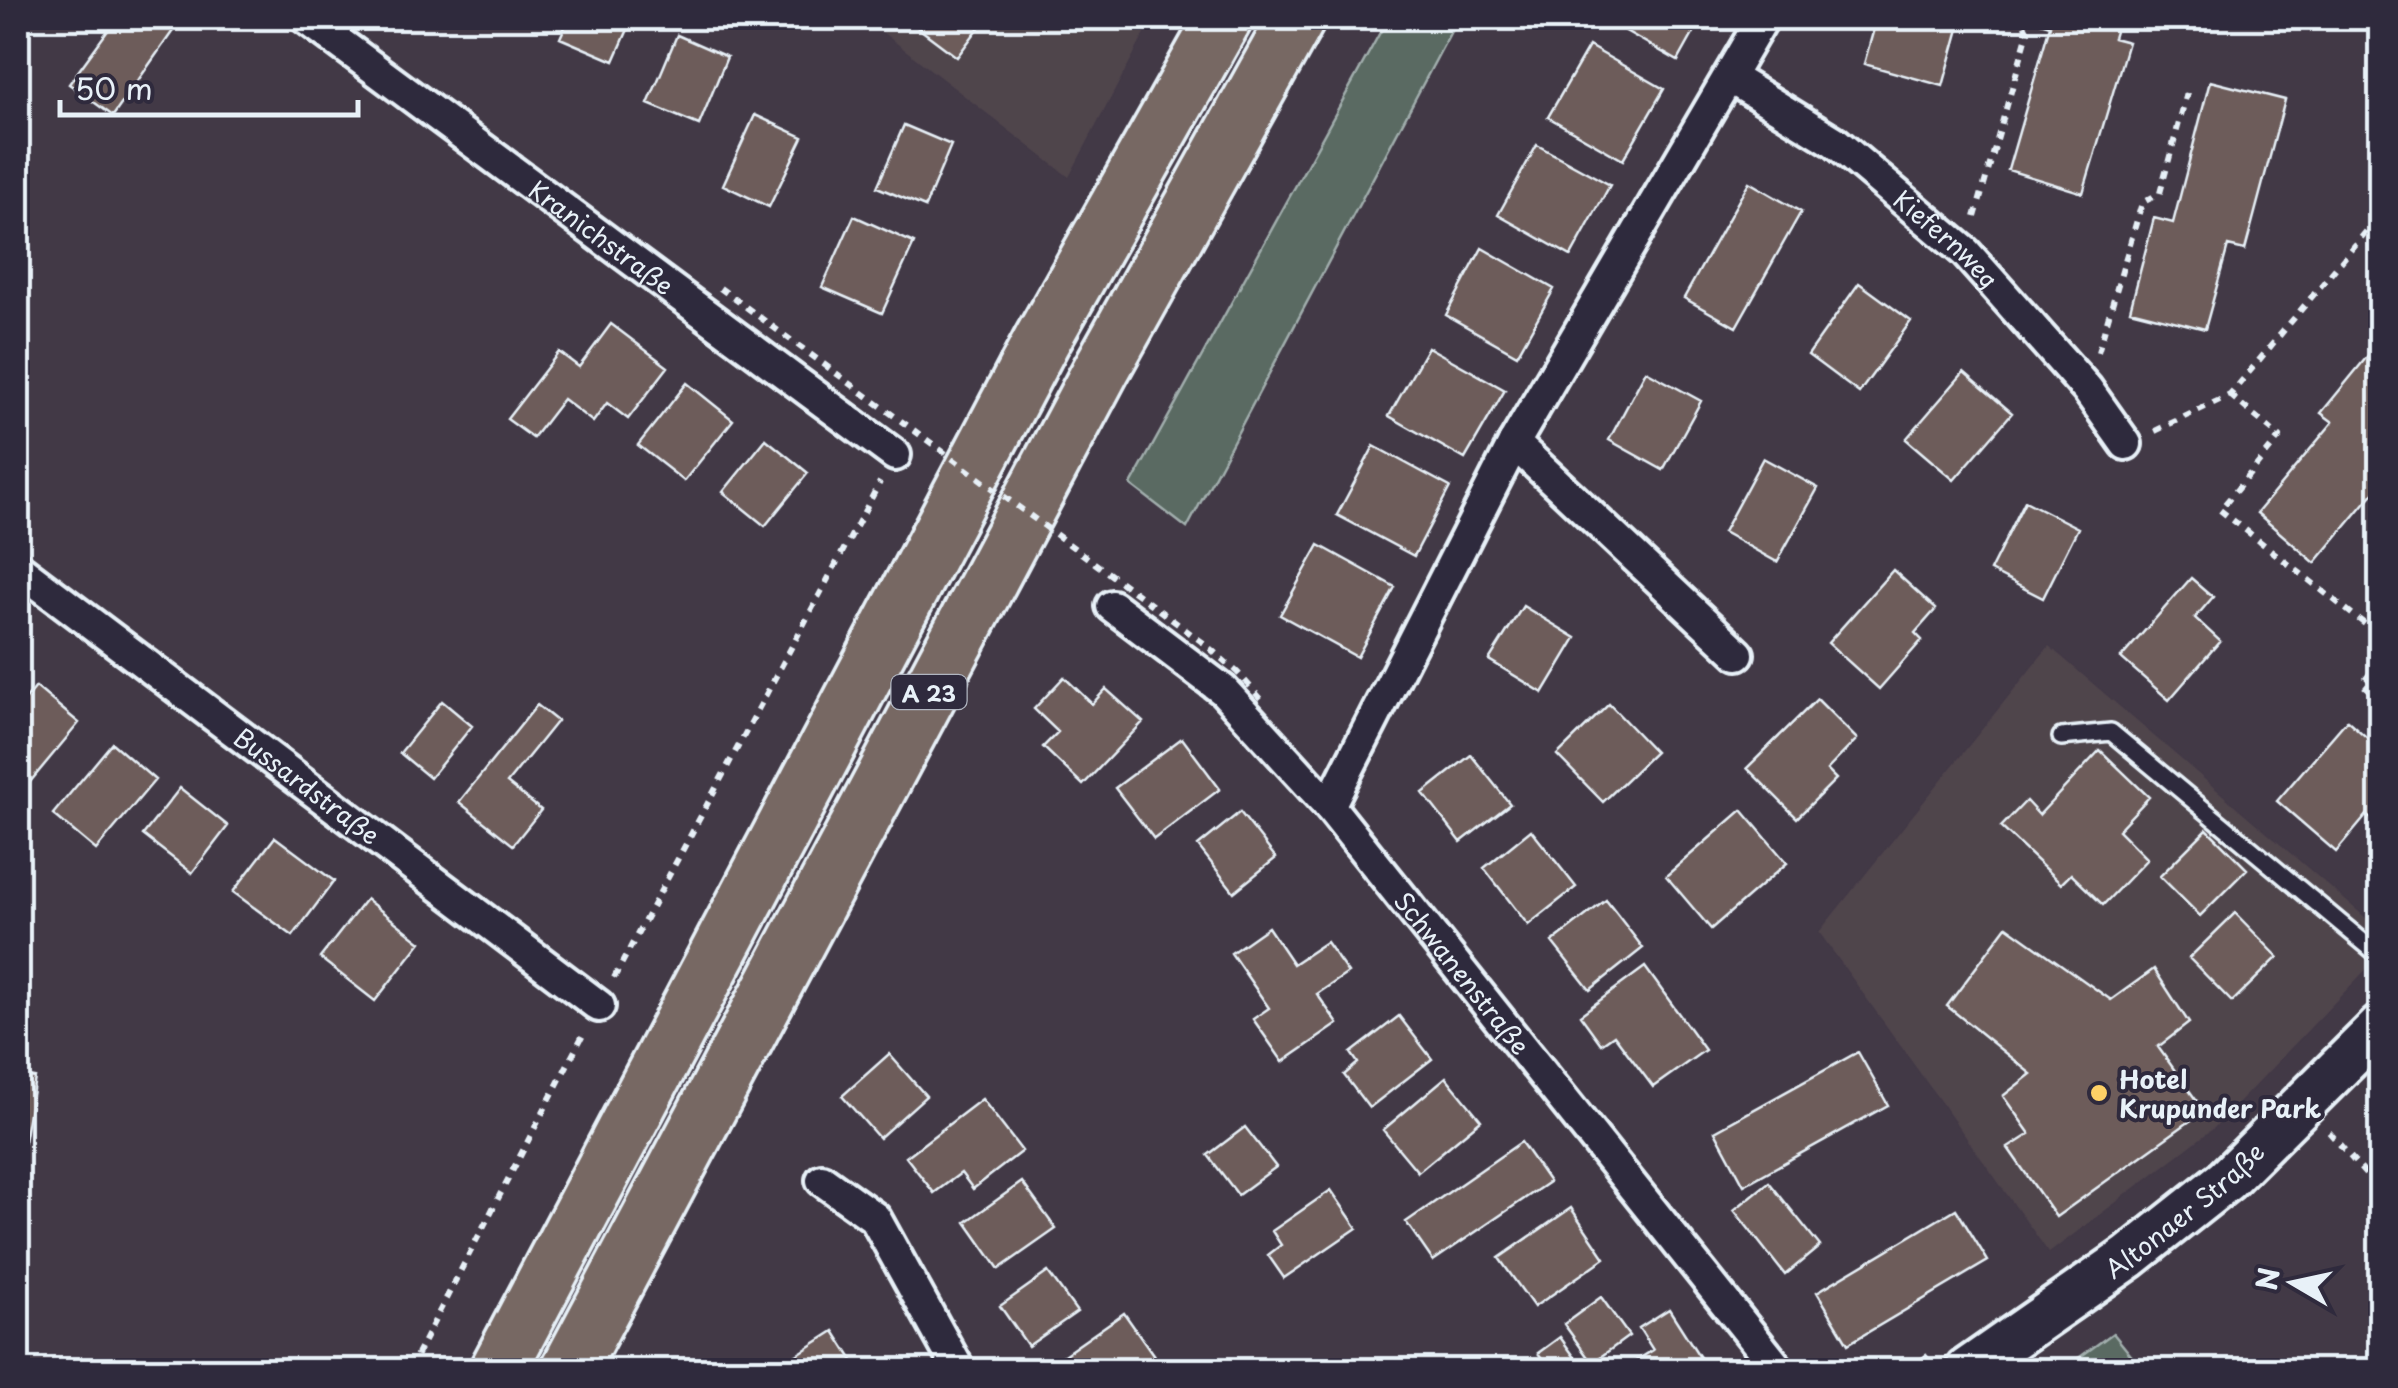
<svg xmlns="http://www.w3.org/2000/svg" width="2398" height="1388" font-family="'Playpen Sans',sans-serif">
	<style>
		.built { fill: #4f444c }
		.green { fill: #5a6a62; stroke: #a1aead; stroke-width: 2.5 }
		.building { fill: #6d5c5a; stroke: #e8f1f8; stroke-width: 2.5 }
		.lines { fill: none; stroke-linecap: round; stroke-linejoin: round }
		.service-casing { stroke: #e8f1f8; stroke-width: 22 }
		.minor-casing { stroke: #e8f1f8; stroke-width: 38 }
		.secondary-casing { stroke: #e8f1f8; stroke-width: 50 }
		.motorway-casing { stroke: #e8f1f8; stroke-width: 62 }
		.path { stroke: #e8f1f8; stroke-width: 6; stroke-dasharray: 8 8; stroke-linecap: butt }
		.service { stroke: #2f2a3d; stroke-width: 15 }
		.minor { stroke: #2f2a3d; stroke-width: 30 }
		.secondary { stroke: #2f2a3d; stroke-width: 42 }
		.motorway { stroke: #776864; stroke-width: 55 }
		.path-bridge { stroke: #e8f1f8; stroke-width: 6; stroke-dasharray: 8 8; stroke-linecap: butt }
		.poi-dot { fill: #ffd166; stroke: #2f2a3d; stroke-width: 4 }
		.labels { text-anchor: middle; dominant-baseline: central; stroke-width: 8; stroke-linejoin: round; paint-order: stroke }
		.shield { fill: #2f2a3d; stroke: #b0b5c0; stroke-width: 2.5 }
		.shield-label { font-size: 22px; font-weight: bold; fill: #e8f1f8 }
		.street-label { font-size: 25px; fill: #e8f1f8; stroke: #2f2a3d }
		.poi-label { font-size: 25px; font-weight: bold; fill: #e8f1f8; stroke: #2f2a3d; text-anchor: start }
	</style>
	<rect width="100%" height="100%" fill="#423946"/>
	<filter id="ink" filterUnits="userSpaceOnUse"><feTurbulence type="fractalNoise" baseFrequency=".01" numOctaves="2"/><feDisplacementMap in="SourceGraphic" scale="20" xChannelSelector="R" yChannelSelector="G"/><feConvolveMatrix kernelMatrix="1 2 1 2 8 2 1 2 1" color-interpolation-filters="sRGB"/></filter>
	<g filter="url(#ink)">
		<path class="built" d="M864 18H1153L1069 177Z
			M2049 646 2380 930V955L2214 1128 2049 1253 1819 932Z"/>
		<path class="green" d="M1388 18H1458L1187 528 1131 485Z
			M2113 1333 2143 1370H2062Z"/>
		<path class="building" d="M117 18H182L113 116 69 84Z
			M569 18H633L614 61 560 38Z
			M905 18H986L957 57Z
			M1603 18H1702L1678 61Z
			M1877 18H1962L1943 86 1864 64Z
			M2038 18H2119L2113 38 2128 42 2083 193 2008 170 2050 25 2037 21Z
			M677 35 727 57 699 125 648 104Z
			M1589 46 1664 89 1623 160 1548 117Z
			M2210 81 2285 100 2245 250 2228 246 2205 329 2130 310 2154 218 2173 223Z
			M755 115 803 137 769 207 723 185Z
			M904 125 951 145 925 207 877 187Z
			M1537 145 1610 185 1571 256 1498 215Z
			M1749 182 1801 212 1736 327 1684 298Z
			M854 216 914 243 882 313 822 287Z
			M1482 248 1554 289 1517 355 1446 315Z
			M1859 283 1911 321 1859 393 1808 355Z
			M611 324 668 367 628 419 607 403 593 422 563 399 533 438 507 419 559 352 579 367Z
			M2380 341V456L2378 459 2380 485 2315 563 2257 513 2333 422 2321 413Z
			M1428 347 1505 390 1465 459 1389 416Z
			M1646 371 1701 401 1663 470 1609 440Z
			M1964 372 2012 413 1954 480 1906 439Z
			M687 383 733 420 684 481 638 445Z
			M766 439 808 473 765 526 723 492Z
			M1374 446 1450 487 1414 556 1337 515Z
			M1763 458 1818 488 1777 562 1723 532Z
			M2025 501 2078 528 2043 598 1990 571Z
			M1319 545 1395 587 1357 657 1280 615Z
			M1893 570 1936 609 1915 633 1922 640 1879 689 1828 643Z
			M2191 578 2213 597 2195 618 2220 641 2169 700 2121 658Z
			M1523 606 1576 638 1543 693 1489 660Z
			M1064 677 1092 704 1106 689 1143 722 1083 785 1043 747 1058 732 1034 709Z
			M36 687 79 723 30 782 18 772V709Z
			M1817 699 1857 739 1827 770 1836 779 1797 818 1747 768Z
			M442 701 472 726 430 778 400 753Z
			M1609 704 1655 752 1603 802 1557 755Z
			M537 705 557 721 507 783 541 810 513 845 459 802Z
			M2347 720 2380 749V827L2367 815 2336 852 2277 801Z
			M1182 738 1220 789 1154 839 1115 788Z
			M112 743 155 780 96 850 53 814Z
			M2100 750 2149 797 2118 830 2147 859 2103 905 2071 874 2061 884 2001 827 2026 801 2039 815Z
			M1471 755 1510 804 1461 842 1423 793Z
			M180 788 228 826 192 873 143 835Z
			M1742 810 1787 863 1711 929 1666 876Z
			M1240 812 1276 858 1234 892 1198 846Z
			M2207 829 2247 869 2200 916 2160 876Z
			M1531 830 1576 887 1528 925 1484 868Z
			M275 837 334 881 293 936 233 892Z
			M366 899 421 942 375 1001 320 958Z
			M1606 900 1643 948 1590 990 1552 942Z
			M2235 913 2278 957 2232 1002 2189 958Z
			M2007 926 2111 1000 2154 969 2189 1023 2158 1047 2204 1111 2056 1217 2008 1148 2030 1134 2003 1096 2031 1074 1947 1006Z
			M1268 927 1293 964 1326 942 1348 973 1317 994 1338 1024 1283 1062 1253 1019 1269 1008 1231 953Z
			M1645 967 1705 1050 1653 1087 1614 1035 1601 1044 1580 1015Z
			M1399 1016 1432 1059 1369 1108 1344 1075 1358 1063 1351 1053Z
			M1858 1052 1888 1105 1744 1185 1715 1131Z
			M889 1054 926 1096 879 1138 842 1096Z
			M18 1075 35 1078 18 1177Z
			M1446 1077 1481 1120 1418 1172 1383 1130Z
			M982 1099 1022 1151 973 1189 961 1173 934 1193 906 1157Z
			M1245 1127 1276 1167 1238 1195 1208 1155Z
			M1521 1142 1549 1182 1433 1261 1406 1222Z
			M1022 1182 1056 1229 999 1269 966 1222Z
			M1769 1182 1820 1246 1785 1275 1734 1210Z
			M1331 1190 1357 1228 1284 1278 1268 1255 1281 1245 1272 1231Z
			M1571 1208 1605 1258 1534 1307 1499 1258Z
			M1956 1209 1988 1261 1848 1344 1817 1292Z
			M1048 1272 1077 1312 1028 1346 1000 1306Z
			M1601 1297 1629 1336 1592 1363 1564 1324Z
			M1669 1309 1708 1370H1621L1653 1350 1639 1328Z
			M1124 1313 1157 1360 1142 1370H1051L1048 1366Z
			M834 1331 859 1370H793L787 1361Z
			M1560 1337 1576 1359 1562 1370H1551L1538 1353Z"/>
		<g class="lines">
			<g class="service-casing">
				<path id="service" d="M2061 737 2111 732 2380 956"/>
			</g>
			<g class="minor-casing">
				<g id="minor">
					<path id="s1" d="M306 18 895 455"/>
					<path id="s2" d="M1729 77 1835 142 1965 252 2087 389 2126 444"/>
					<path d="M1514 443 1738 654"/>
					<path id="s3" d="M18 568 599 1006"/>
					<path id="s4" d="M1112 606 1223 690 1329 806 1779 1370"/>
					<path d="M1329 806 1514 443 1763 18"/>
					<path d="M822 1180 875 1218 959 1370"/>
				</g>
			</g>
			<g class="secondary-casing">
				<g id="secondary">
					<path id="s5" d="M1967 1370 2129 1257 2226 1180 2380 1027"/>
				</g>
			</g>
			<g class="motorway-casing">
				<path id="motorway" d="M498 1370 1042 340 1224 18
					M569 1370 1101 370 1297 18"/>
			</g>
			<path class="path" d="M1975 217 2028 32 2021 18
				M2098 352 2142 203 2160 193 2187 93
				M2230 395 2280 437 2220 510 2380 636
				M2155 431 2230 395 2380 215
				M2380 661 2362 684 2380 699
				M614 978 880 482
				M2329 1132 2374 1184 2380 1228
				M409 1370 584 1033
				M1909 1370 1929 1355"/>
			<use href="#service" class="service"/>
			<use href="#minor" class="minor"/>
			<use href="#secondary" class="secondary"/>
			<use href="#motorway" class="motorway"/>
			<path class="path-bridge" d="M720 288 1205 644 1237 672 1262 700"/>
		</g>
	</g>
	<circle class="poi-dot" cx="2099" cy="1093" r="10"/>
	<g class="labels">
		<rect class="shield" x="891.5" y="675" width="75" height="34" rx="8"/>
		<g class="shield-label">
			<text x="929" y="692">A 23</text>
		</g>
		<g class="street-label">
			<text stroke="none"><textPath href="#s1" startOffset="368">Kranichstraße</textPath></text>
			<text stroke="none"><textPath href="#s2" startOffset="272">Kiefernweg</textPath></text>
			<text stroke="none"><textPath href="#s3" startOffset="362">Bussardstraße</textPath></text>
			<text stroke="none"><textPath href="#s4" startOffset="510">Schwanenstraße</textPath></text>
			<text stroke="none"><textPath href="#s5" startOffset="270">Altonaer Straße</textPath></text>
		</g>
		<g class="poi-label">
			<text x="2119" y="1079">Hotel<tspan x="2119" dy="29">Krupunder Park</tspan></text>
		</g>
	</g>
	<rect width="2398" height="1388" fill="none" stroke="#2f2a3d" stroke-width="60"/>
	<rect x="30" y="30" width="2338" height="1328" fill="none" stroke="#e8f1f8" stroke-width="4" filter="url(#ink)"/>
	<g transform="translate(2293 1283) rotate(279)" stroke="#2f2a3d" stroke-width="8" paint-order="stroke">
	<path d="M0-8L18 38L0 25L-18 38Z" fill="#e8f1f8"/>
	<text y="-15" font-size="28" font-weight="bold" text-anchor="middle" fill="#e8f1f8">N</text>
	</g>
	<path d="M60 100v15h298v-15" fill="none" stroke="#e8f1f8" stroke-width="5"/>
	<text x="75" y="100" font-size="30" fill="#e8f1f8" stroke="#2f2a3d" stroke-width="8" paint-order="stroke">50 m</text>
</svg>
